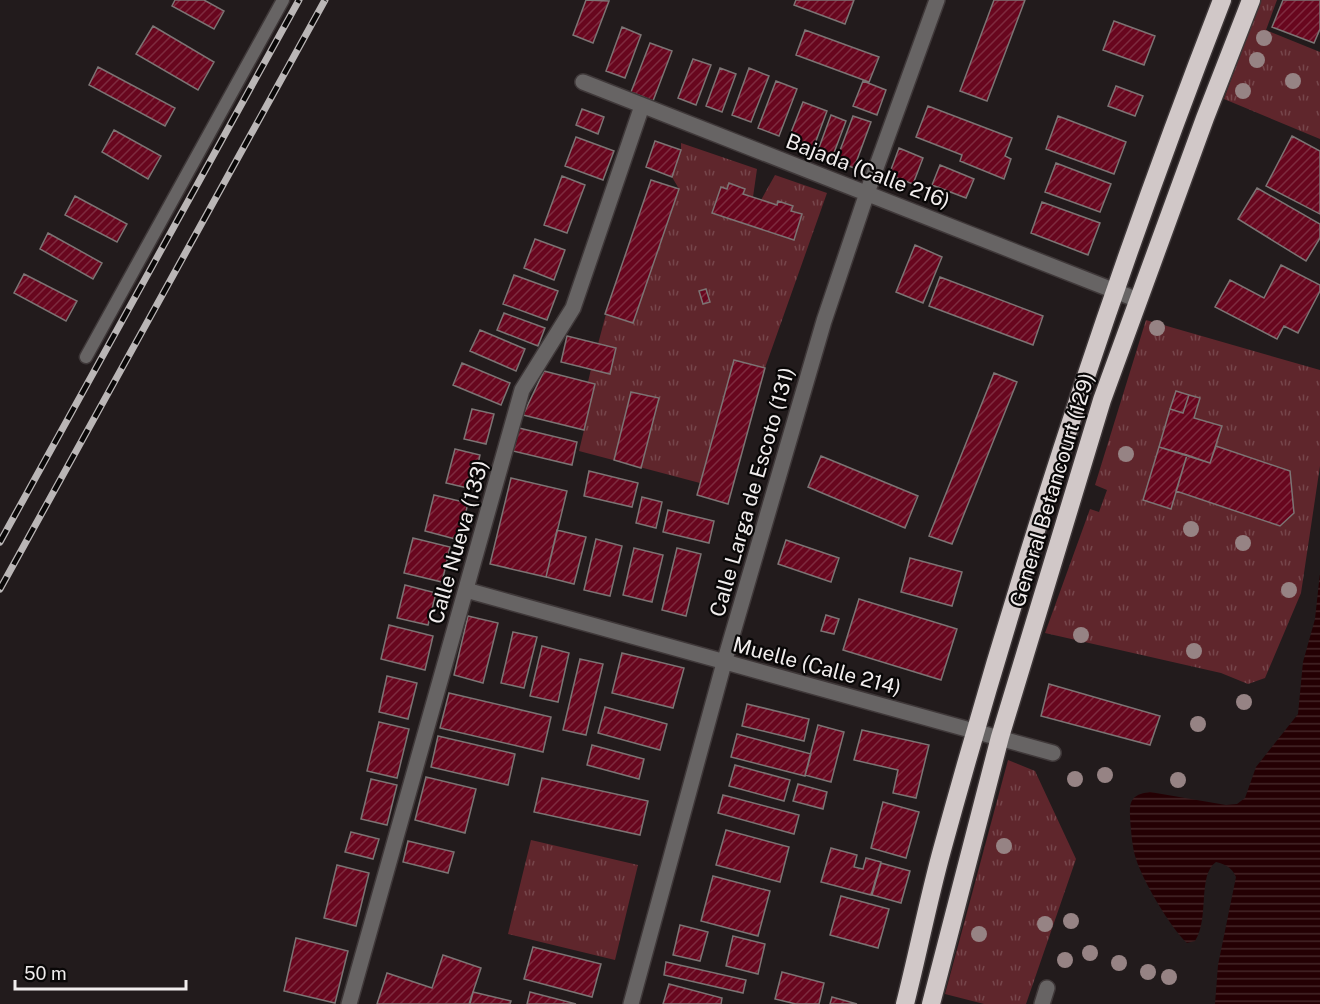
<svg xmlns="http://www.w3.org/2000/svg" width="1320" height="1004" font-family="'Public Sans',sans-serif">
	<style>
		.grass { fill: url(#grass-tufts) }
		.water { fill: url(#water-rules) }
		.building { fill: url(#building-hatch); stroke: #7c7474; stroke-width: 1.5 }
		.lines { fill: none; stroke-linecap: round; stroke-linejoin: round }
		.lane-casing { stroke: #3f3839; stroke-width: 15 }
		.street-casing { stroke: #3f3839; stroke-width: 18 }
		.highway-casing { stroke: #3f3839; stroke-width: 21 }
		.lane { stroke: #676464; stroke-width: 12 }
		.street { stroke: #676464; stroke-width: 15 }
		.highway { stroke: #d1c8c8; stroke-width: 18 }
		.rail-casing { stroke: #bab6b6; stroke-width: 7 }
		.rail { stroke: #090707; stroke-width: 4.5; stroke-dasharray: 14; stroke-linecap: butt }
		.tree { fill: #968384 }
		.labels { text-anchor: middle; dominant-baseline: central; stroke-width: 4.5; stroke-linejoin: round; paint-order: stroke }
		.street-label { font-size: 21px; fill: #f1eded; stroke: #090707 }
	</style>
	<defs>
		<pattern id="grass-tufts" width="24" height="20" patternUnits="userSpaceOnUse" patternTransform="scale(1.5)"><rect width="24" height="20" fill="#5f262c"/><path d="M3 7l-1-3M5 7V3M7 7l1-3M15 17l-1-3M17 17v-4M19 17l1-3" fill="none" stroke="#76464b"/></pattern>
		<pattern id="water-rules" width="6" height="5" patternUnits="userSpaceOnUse" patternTransform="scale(1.5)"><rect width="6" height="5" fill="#240003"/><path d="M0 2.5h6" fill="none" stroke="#442628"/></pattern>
		<pattern id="building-hatch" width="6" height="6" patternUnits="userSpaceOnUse" patternTransform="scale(1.5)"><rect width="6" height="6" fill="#68061e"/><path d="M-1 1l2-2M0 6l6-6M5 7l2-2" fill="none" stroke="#7e2b3f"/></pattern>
	</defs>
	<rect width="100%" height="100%" fill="#221b1c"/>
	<path class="grass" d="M1260 0H1277L1266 30 1320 52V139L1224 99Z
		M681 143 757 169 753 197 761 200 775 175 827 193 765 368 734 360 700 483 579 451 595 384 588 382 591 369 610 374 616 349 598 344 606 314 633 323 679 189 672 177 681 150Z
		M1146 320 1320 370V466L1301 593 1265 678 1248 684 1221 673 1045 633 1090 509 1099 512 1107 490 1095 485Z
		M1008 760 1035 771 1076 859 1026 1004H984L945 994Z
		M531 840 638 865 615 960 508 934Z"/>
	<path class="water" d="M1320 573V1004H1215L1218 965 1236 877C1231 867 1227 865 1216 862 1197 875 1210 918 1195 941L1187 943C1170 927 1143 881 1136 859 1132 847 1131 830 1130 817 1130 812 1129 804 1133 799 1137 794 1144 793 1150 792L1226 805 1237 804 1245 798 1256 767 1298 714 1303 662 1315 619Z"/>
	<path class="building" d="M175 0H204L224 11 214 29 172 6Z
		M586 0 609 1 593 43 573 35Z
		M796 0H854L845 24 794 5Z
		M994 0H1025L987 101 960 91Z
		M1283 0H1320V29L1314 43 1272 27Z
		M1114 21 1155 36 1144 65 1103 50Z
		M153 26 214 62 198 90 136 54Z
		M622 27 641 35 625 78 606 71Z
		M805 30 879 57 869 82 796 55Z
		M650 43 672 51 653 101 631 92Z
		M693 59 711 65 696 105 678 98Z
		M98 67 175 108 165 126 89 85Z
		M720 68 736 74 722 112 706 106Z
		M749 68 769 76 751 122 732 115Z
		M776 81 797 89 779 136 758 128Z
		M863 81 886 90 877 115 853 106Z
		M1116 86 1143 96 1135 116 1108 106Z
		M803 102 827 111 813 149 788 140Z
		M928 106 1012 138 1005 156 1011 159 1004 179 960 161 962 155 916 137Z
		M582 109 604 117 598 134 576 125Z
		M831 115 846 121 832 158 817 153Z
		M853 116 871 122 854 168 836 161Z
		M1058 116 1126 142 1114 174 1046 149Z
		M114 130 161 156 148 179 102 152Z
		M1292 136 1320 151V214L1266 186Z
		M576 137 614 151 603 180 565 166Z
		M655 141 681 150 672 177 646 167Z
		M899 148 923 158 913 184 889 175Z
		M1056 163 1111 184 1100 212 1045 192Z
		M940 165 974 179 966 198 932 185Z
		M562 176 585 185 567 233 544 225Z
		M651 180 679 189 633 323 605 314Z
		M729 183 745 189 743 194 777 205 778 201 793 206 791 211 802 214 794 240 712 213 721 187 727 189Z
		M1257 188 1320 224V238L1306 261 1238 219Z
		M75 196 127 224 117 242 65 215Z
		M1042 202 1100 223 1088 255 1031 233Z
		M48 233 102 263 93 279 40 249Z
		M535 239 565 250 554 280 524 268Z
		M915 245 942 257 923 303 896 292Z
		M1281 265 1320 285V291L1298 333 1284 326 1277 339 1215 307 1230 280 1264 298Z
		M24 274 77 301 66 321 14 293Z
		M514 275 558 291 547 320 503 304Z
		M940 277 1043 316 1033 345 929 306Z
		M706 289 710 302 703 304 699 291Z
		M504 313 545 328 538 346 497 330Z
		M480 330 525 349 516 371 470 351Z
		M567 336 616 348 610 374 561 362Z
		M734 360 765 368 728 504 697 495Z
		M462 363 510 383 501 405 453 385Z
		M544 371 595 384 584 430 523 415Z
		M994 373 1017 382 952 544 929 536Z
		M1176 391 1189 395 1183 413 1170 409Z
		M631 392 659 398 641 468 614 460Z
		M1189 395 1200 398 1194 418 1222 426 1210 463 1159 447 1170 409 1183 413Z
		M472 409 494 414 486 444 464 439Z
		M519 428 577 442 572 465 513 451Z
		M1216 446 1290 471 1294 513 1280 526 1176 491 1187 455 1210 463Z
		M1159 447 1187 455 1171 509 1143 500Z
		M455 449 480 455 472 489 446 483Z
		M821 456 918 496 905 528 808 487Z
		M589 471 638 483 632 507 584 496Z
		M511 478 567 491 546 577 490 564Z
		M434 495 468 503 459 540 425 531Z
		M642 497 662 502 656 528 636 523Z
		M668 510 714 521 709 543 663 532Z
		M557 530 586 537 574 584 546 577Z
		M413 538 450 547 442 582 404 573Z
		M596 539 622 546 610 596 584 590Z
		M786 540 839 558 831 582 778 564Z
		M634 548 663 555 652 602 623 595Z
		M677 548 701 554 686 616 662 610Z
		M910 558 962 572 952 606 901 592Z
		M405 585 436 593 428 625 397 618Z
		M859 599 957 629 941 680 843 650Z
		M826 615 839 619 834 634 821 631Z
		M468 616 498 623 483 683 454 675Z
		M389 625 433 636 425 670 381 659Z
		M513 632 537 637 524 688 501 683Z
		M542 646 569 653 558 702 530 696Z
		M768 649 782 652 780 662 766 659Z
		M622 653 684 668 673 708 612 693Z
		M580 659 603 664 586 735 563 730Z
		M387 676 417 683 408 719 379 712Z
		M1049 684 1160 716 1150 745 1041 716Z
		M449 693 551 717 543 752 440 728Z
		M747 704 809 719 804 741 742 726Z
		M605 707 667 724 660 750 598 733Z
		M379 722 409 729 397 778 367 771Z
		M818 725 844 732 831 782 805 775Z
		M862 730 929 745 916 798 893 793 898 770 854 760Z
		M737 734 811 754 805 776 731 757Z
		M438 736 515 754 508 785 431 767Z
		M592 745 644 759 639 779 587 765Z
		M735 765 790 780 784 801 729 786Z
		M426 777 476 789 465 833 415 820Z
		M542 778 648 801 640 835 534 812Z
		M371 779 397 785 387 825 361 819Z
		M798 784 827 792 823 809 793 801Z
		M723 795 799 815 794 834 718 813Z
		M883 802 919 812 906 858 871 848Z
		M726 830 789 847 780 882 716 865Z
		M351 832 379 839 373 859 345 852Z
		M408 841 454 852 448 873 403 862Z
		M831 848 857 855 854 867 863 869 866 858 881 862 871 895 821 882Z
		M881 863 910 871 901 903 872 895Z
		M337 865 369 873 356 926 324 918Z
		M713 876 770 891 758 936 701 921Z
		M841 896 889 909 878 948 830 935Z
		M680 925 708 932 700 961 673 955Z
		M733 936 765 944 758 974 726 966Z
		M296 938 348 951 335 1003 284 991Z
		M533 947 601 964 592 997 524 979Z
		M443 955 481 968 469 1004H377L387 973 432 988Z
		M666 962 746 980 743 993 664 975Z
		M782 972 824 983 819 1004H796L775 999Z
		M669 984 722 998 721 1004H663Z
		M473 992 511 1001 510 1004H470Z
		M530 992 576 1004H527Z
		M832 997 857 1004H830Z"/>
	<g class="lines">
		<g class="lane-casing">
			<path id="lane" d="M86 357 283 0"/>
		</g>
		<g class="street-casing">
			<path id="street" d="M583 82 1138 300
				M466 590 1053 753
				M349 1004 522 390 573 308 642 106
				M631 1004 724 663 824 321 867 193 937 0
				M1042 1004 1047 988"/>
		</g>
		<g class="highway-casing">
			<path id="highway" d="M905 1004C918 953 928 901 942 850 1021 562 1114 278 1222 0
				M931 1004 1000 737 1102 400 1205 118 1251 0"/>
		</g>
		<use href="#lane" class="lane"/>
		<use href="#street" class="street"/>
		<use href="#highway" class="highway"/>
		<g class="rail-casing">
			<path id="rail" d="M0 542 299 0
				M0 589 325 0"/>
		</g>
		<use href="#rail" class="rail"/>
	</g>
	<g class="tree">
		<circle cx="1264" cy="38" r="8"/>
		<circle cx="1257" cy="60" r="8"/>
		<circle cx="1293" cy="81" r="8"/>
		<circle cx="1243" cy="91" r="8"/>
		<circle cx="1157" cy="328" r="8"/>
		<circle cx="1126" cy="454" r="8"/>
		<circle cx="1191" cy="529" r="8"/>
		<circle cx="1243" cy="543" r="8"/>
		<circle cx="1289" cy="590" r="8"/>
		<circle cx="1081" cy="635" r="8"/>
		<circle cx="1194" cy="651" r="8"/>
		<circle cx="1244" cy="702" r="8"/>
		<circle cx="1198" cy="724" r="8"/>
		<circle cx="1105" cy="775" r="8"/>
		<circle cx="1075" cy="779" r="8"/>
		<circle cx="1178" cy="780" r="8"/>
		<circle cx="1004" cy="846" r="8"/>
		<circle cx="1071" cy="921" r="8"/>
		<circle cx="1045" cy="924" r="8"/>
		<circle cx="979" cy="934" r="8"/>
		<circle cx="1090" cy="953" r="8"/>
		<circle cx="1065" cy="960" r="8"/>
		<circle cx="1119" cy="963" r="8"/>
		<circle cx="1148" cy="972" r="8"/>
		<circle cx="1169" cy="977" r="8"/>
	</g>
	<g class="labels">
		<g class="street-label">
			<text transform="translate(868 171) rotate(21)">Bajada (Calle 216)</text>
			<text transform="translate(1052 490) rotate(-73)">General Betancourt (129)</text>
			<text transform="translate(752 492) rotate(-74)">Calle Larga de Escoto (131)</text>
			<text transform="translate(458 542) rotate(-74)">Calle Nueva (133)</text>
			<text transform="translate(817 666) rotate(15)">Muelle (Calle 214)</text>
		</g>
	</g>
	<path d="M15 980v9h171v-9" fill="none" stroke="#f1eded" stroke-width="3"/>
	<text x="24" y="980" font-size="18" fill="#f1eded" stroke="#090707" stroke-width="4.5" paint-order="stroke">50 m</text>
</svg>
